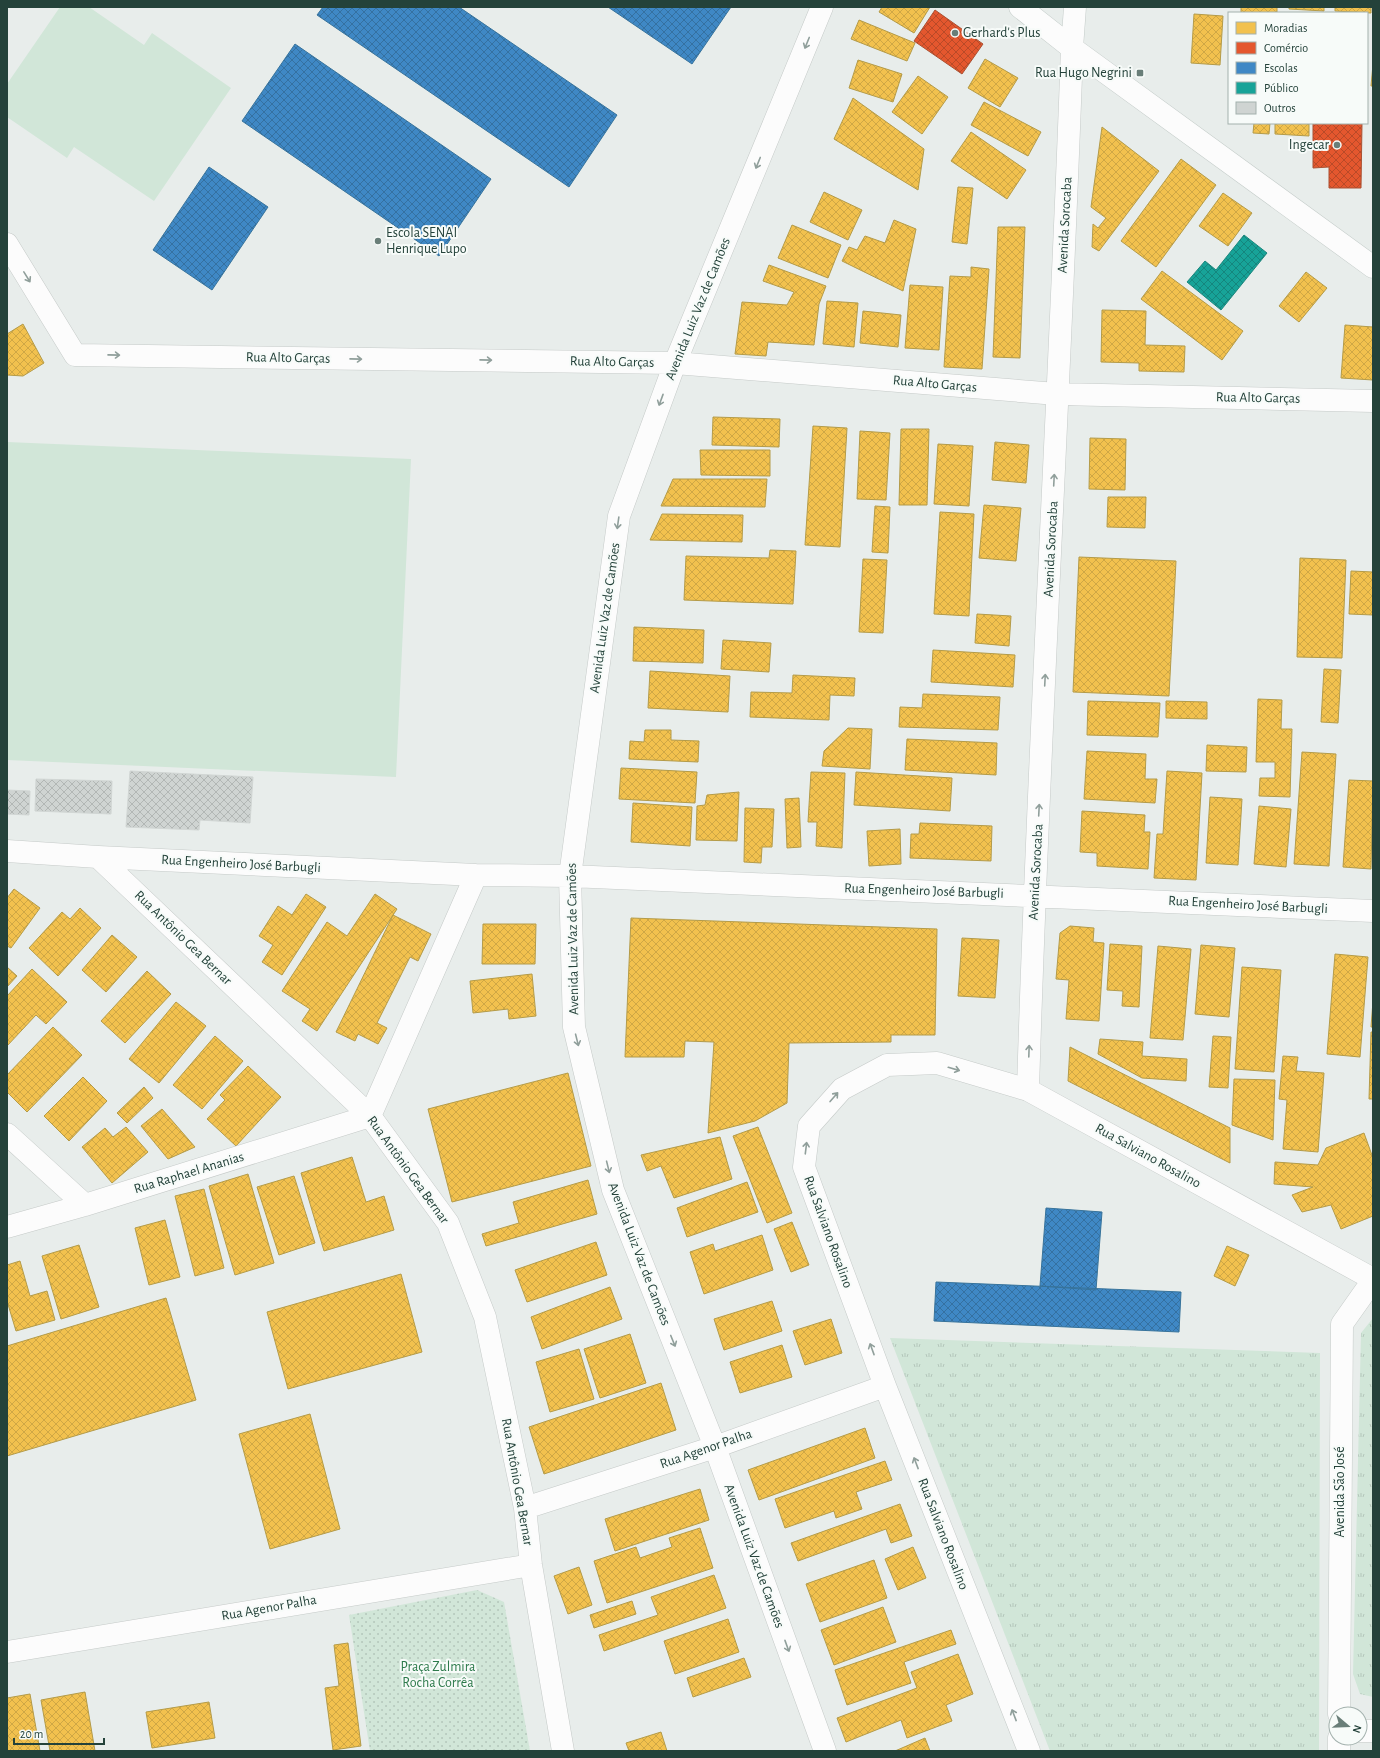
<svg xmlns="http://www.w3.org/2000/svg" width="1380" height="1758" font-family="'Alegreya Sans',sans-serif">
	<style>
		.grass { fill: url(#grass-tufts) }
		.park { fill: url(#park-dots) }
		.pitch { fill: #d1e6d8 }
		.homes { fill: url(#homes-cross-hatch); stroke: #b49b48 }
		.shops { fill: url(#shops-cross-hatch); stroke: #aa5132 }
		.schools { fill: url(#schools-cross-hatch); stroke: #37739b }
		.public { fill: url(#public-cross-hatch); stroke: #1b867c }
		.building { fill: url(#building-cross-hatch); stroke: #d1d6d4 }
		.lines { fill: none; stroke-linecap: round; stroke-linejoin: round }
		.minor-casing { stroke: #c5cac8; stroke-width: 23 }
		.secondary-casing { stroke: #c3cbc8; stroke-width: 23 }
		.minor { stroke: #fcfcfc; stroke-width: 22 }
		.secondary { stroke: #fcfcfc; stroke-width: 22 }
		.oneway { stroke: #909f9b }
		.poi-dot { fill: #697e78; stroke: #f7fbf9; stroke-width: 1.5 }
		.labels { text-anchor: middle; dominant-baseline: central; stroke-width: 4; stroke-linejoin: round; paint-order: stroke }
		.poi-label { font-size: 14px; fill: #24423a; stroke: #f7fbf9; text-anchor: start }
		.street-label { font-size: 14px; fill: #24423a; stroke: #f7fbf9 }
		.park-label { font-size: 14px; fill: #2d7a4b; stroke: #f7fbf9 }
	</style>
	<defs>
		<pattern id="grass-tufts" width="24" height="20" patternUnits="userSpaceOnUse"><rect width="24" height="20" fill="#d1e6d8"/><path d="M3 7l-1-3M5 7V3M7 7l1-3M15 17l-1-3M17 17v-4M19 17l1-3" fill="none" stroke="#b3c6ba"/></pattern>
		<pattern id="park-dots" width="8" height="8" patternUnits="userSpaceOnUse"><rect width="8" height="8" fill="#d1e6d8"/><path d="M2 2h.1M6 6h.1" fill="none" stroke="#b3c6ba" stroke-width="1.8" stroke-linecap="round"/></pattern>
		<pattern id="homes-cross-hatch" width="8" height="8" patternUnits="userSpaceOnUse"><rect width="8" height="8" fill="#f2c14e"/><path d="M0 0l8 8M0 8l8-8" fill="none" stroke="#cfa745"/></pattern>
		<pattern id="shops-cross-hatch" width="8" height="8" patternUnits="userSpaceOnUse"><rect width="8" height="8" fill="#e4572e"/><path d="M0 0l8 8M0 8l8-8" fill="none" stroke="#b94a28"/></pattern>
		<pattern id="schools-cross-hatch" width="8" height="8" patternUnits="userSpaceOnUse"><rect width="8" height="8" fill="#3f88c5"/><path d="M0 0l8 8M0 8l8-8" fill="none" stroke="#3571a1"/></pattern>
		<pattern id="public-cross-hatch" width="8" height="8" patternUnits="userSpaceOnUse"><rect width="8" height="8" fill="#17a398"/><path d="M0 0l8 8M0 8l8-8" fill="none" stroke="#15867d"/></pattern>
		<pattern id="building-cross-hatch" width="8" height="8" patternUnits="userSpaceOnUse"><rect width="8" height="8" fill="#cfd4d2"/><path d="M0 0l8 8M0 8l8-8" fill="none" stroke="#b2b7b5"/></pattern>
	</defs>
	<rect width="100%" height="100%" fill="#e8edeb"/>
	<path class="grass" d="M1373 1318V1697L1360 1694 1353 1674 1361 1333Z
		M890 1338 1320 1353 1319 1751H1050Z"/>
	<path class="park" d="M477 1590 504 1602 530 1751H370L349 1615Z"/>
	<path class="pitch" d="M60 7H89L144 45 152 33 231 88 154 201 74 147 67 158 7 117V84Z
		M7 442 411 459 396 777 7 760Z"/>
	<path class="homes" d="M882 7H930L914 33 879 12Z
		M1241 7H1277V13H1241Z
		M1289 7H1324V11L1289 9Z
		M1335 7H1371V13L1335 11Z
		M1194 14 1223 16 1220 65 1191 63Z
		M859 20 915 43 907 61 851 39Z
		M985 59 1018 78 1000 107 968 88Z
		M858 60 902 74 893 102 849 88Z
		M1373 64V86H1371Z
		M918 76 948 97 922 134 892 112Z
		M853 98 924 149 918 190 834 139Z
		M984 102 1041 132 1028 156 971 125Z
		M1254 123H1270L1269 134 1253 133Z
		M1275 123H1309V136L1275 134Z
		M1102 127 1159 171 1099 251 1092 247 1093 224 1098 228 1106 218 1091 207Z
		M971 132 1026 170 1007 199 951 161Z
		M1181 159 1216 185 1156 267 1121 241Z
		M958 187 973 188 967 244 952 242Z
		M824 192 862 210 848 240 810 222Z
		M1223 193 1252 213 1228 246 1199 226Z
		M894 220 916 229 903 291 842 261 849 247 857 250 865 236 885 243Z
		M792 225 841 245 828 278 778 258Z
		M998 227H1025L1020 358 993 357Z
		M769 265 826 286 819 304 814 345 768 342 766 356 735 354 742 302 787 305 794 292 763 281Z
		M971 267 989 269 982 369 944 367 950 276 971 277Z
		M1162 271 1243 331 1222 360 1141 299Z
		M1306 272 1327 288 1299 322 1279 306Z
		M910 285 943 287 939 350 905 348Z
		M827 301 858 303 854 347 823 344Z
		M1102 310 1146 311 1145 345 1185 346 1184 372 1139 371V363L1101 362Z
		M863 311 901 315 898 347 860 343Z
		M23 324 44 363 23 376 7 375V334Z
		M1345 325 1373 327V380L1341 378Z
		M713 417 780 419 779 447 712 445Z
		M813 426 847 428 840 547 805 545Z
		M901 429H929L927 505H899Z
		M860 431 890 433 886 500 857 499Z
		M1090 438 1126 439 1125 490 1089 489Z
		M995 442 1029 445 1026 483 992 480Z
		M938 444 973 446 969 506 934 504Z
		M700 450H770V476L701 475Z
		M673 479H767L765 507 661 506Z
		M1108 497H1146L1145 528 1107 527Z
		M984 505 1021 508 1016 561 979 558Z
		M875 506 890 507 888 553 872 552Z
		M940 512 974 514 969 616 934 614Z
		M662 514 743 515 742 542 650 540Z
		M770 550 796 551 793 604 684 600 686 556 769 558Z
		M1079 557 1176 561 1169 696 1073 692Z
		M1300 558 1346 560 1342 658 1297 657Z
		M863 559 887 560 883 633 859 632Z
		M1351 571 1373 572V615L1349 614Z
		M977 614 1011 616 1009 646 975 643Z
		M634 627 704 630 703 663 633 661Z
		M723 640 771 643 769 672 721 669Z
		M933 650 1015 655 1013 687 931 682Z
		M1324 669 1341 670 1338 723 1321 722Z
		M650 671 730 676 728 712 648 708Z
		M793 675 855 678 854 696 830 695 829 720 750 717 751 692 792 693Z
		M923 694 1000 697 998 730 899 727 900 707 922 708Z
		M1258 699 1282 700 1281 729H1292L1290 797 1259 796 1260 778H1275V762H1256Z
		M1088 701 1160 703 1158 737 1087 735Z
		M1166 701 1207 702V719L1166 718Z
		M848 728 872 729 870 769 822 766 824 751Z
		M645 730H671V740L699 741 698 762 629 759 630 741 644 742Z
		M907 739 997 743 996 775 905 770Z
		M1207 745 1247 747 1246 772 1206 771Z
		M1087 751 1146 754 1145 779H1157L1155 803 1084 799Z
		M1302 752 1336 754 1329 866 1294 864Z
		M621 768 697 772 695 803 619 799Z
		M1167 771 1202 773 1196 880 1154 878 1157 834H1163Z
		M811 772 845 773 842 848 816 846 817 822H808Z
		M856 772 952 778 950 811 854 805Z
		M1349 780 1373 781 1371 869 1343 867Z
		M739 792 737 841 696 840 697 806 705 805 707 795Z
		M1210 797 1242 799 1238 865 1206 863Z
		M799 798 801 847 787 848 785 799Z
		M633 803 692 807 690 846 631 842Z
		M1259 806 1291 809 1286 867 1254 864Z
		M745 808 774 809 772 847H762L761 863 744 862Z
		M1082 811 1145 815 1144 832H1150L1148 869 1097 866V853L1080 852Z
		M920 823 992 826 991 861 910 858 911 834H919Z
		M900 829 901 864 869 866 867 831Z
		M14 889 40 908 11 948 7 946V898Z
		M306 894 326 907 282 975 262 962 273 945 259 936 278 906 292 915Z
		M375 894 397 909 317 1031 302 1021 310 1009 282 991 327 922 347 936Z
		M80 908 101 928 58 976 29 948 62 912 70 919Z
		M393 915 431 934 418 961 410 957 377 1023 387 1028 378 1044 358 1034 355 1041 336 1032Z
		M631 918 937 929 935 1035H891V1042L789 1043 787 1103 755 1121 708 1133 714 1042 685 1041 684 1057H625Z
		M483 924H536L535 964H482Z
		M1070 926 1094 928 1093 942 1104 943 1099 1021 1066 1019 1069 980 1056 979 1060 933Z
		M112 935 137 957 106 992 82 970Z
		M962 938 999 940 995 998 958 996Z
		M1110 944 1142 946 1139 1007 1122 1006 1123 991 1107 990Z
		M1201 945 1235 948 1229 1017 1195 1014Z
		M1158 946 1191 949 1183 1040 1150 1038Z
		M1335 954 1368 957 1360 1057 1327 1054Z
		M7 967 17 976 7 987Z
		M1242 967 1281 970 1274 1072 1235 1069Z
		M32 969 67 1002 46 1024 36 1015 7 1046V996Z
		M147 971 171 994 125 1043 101 1021Z
		M532 974 536 1016 509 1019 508 1009 473 1013 470 981Z
		M1373 1001V1027H1371Z
		M176 1002 206 1026 159 1083 129 1059Z
		M53 1027 82 1055 27 1112 7 1092V1075Z
		M1371 1032H1373V1099H1369Z
		M215 1036 243 1061 202 1109 173 1085Z
		M1213 1036 1231 1037 1228 1088 1209 1087Z
		M1100 1039 1143 1042 1142 1056 1187 1059 1186 1081 1142 1078 1098 1054Z
		M1070 1047 1230 1128V1163L1068 1081Z
		M1283 1056 1298 1057 1296 1071 1324 1073 1318 1152 1283 1149 1287 1100 1279 1099Z
		M248 1066 281 1097 236 1146 207 1119 225 1100 220 1095Z
		M568 1073 591 1166 452 1202 428 1109Z
		M83 1077 107 1101 69 1141 44 1116Z
		M1234 1079 1275 1080 1273 1140 1232 1125Z
		M144 1087 153 1098 127 1123 117 1113Z
		M162 1109 195 1147 168 1159 141 1126Z
		M126 1127 148 1152 112 1183 82 1147 105 1128 113 1137Z
		M758 1127 792 1213 767 1223 733 1136Z
		M1364 1133 1373 1158V1216L1341 1229 1331 1205 1302 1212 1292 1195 1313 1187 1274 1184 1275 1162 1318 1165 1326 1148Z
		M720 1137 732 1179 674 1198 661 1166 647 1171 641 1155Z
		M352 1157 366 1202 384 1196 394 1230 324 1251 301 1173Z
		M248 1174 274 1263 235 1275 209 1186Z
		M294 1176 315 1243 279 1255 257 1187Z
		M588 1180 597 1214 486 1246 482 1234 519 1223 513 1202Z
		M747 1182 758 1212 687 1237 677 1208Z
		M204 1189 224 1268 195 1276 175 1196Z
		M165 1220 180 1277 149 1285 135 1228Z
		M792 1222 809 1265 791 1272 774 1229Z
		M762 1235 773 1270 704 1294 690 1252 713 1244 715 1251Z
		M596 1242 607 1275 527 1302 515 1270Z
		M79 1245 99 1307 61 1319 42 1256Z
		M1227 1246 1249 1255 1235 1286 1214 1276Z
		M20 1261 30 1296 47 1291 55 1320 16 1331 7 1301V1265Z
		M401 1274 422 1352 288 1389 267 1312Z
		M610 1287 622 1319 542 1349 531 1317Z
		M166 1298 196 1400 7 1456V1346Z
		M772 1301 782 1331 724 1350 714 1319Z
		M831 1319 842 1353 805 1365 793 1331Z
		M630 1334 646 1383 600 1398 584 1349Z
		M782 1345 792 1377 740 1393 730 1362Z
		M579 1349 594 1399 550 1412 536 1362Z
		M661 1383 676 1430 544 1474 529 1427Z
		M310 1414 340 1529 270 1549 239 1434Z
		M865 1428 875 1458 759 1500 748 1470Z
		M885 1461 892 1480 856 1492 862 1509 836 1518 834 1511 785 1528 775 1499Z
		M700 1489 709 1520 615 1551 605 1519Z
		M900 1504 912 1536 891 1543 886 1529 798 1561 791 1543Z
		M700 1528 713 1568 607 1603 594 1561 636 1547 640 1558 672 1547 669 1538Z
		M913 1547 926 1578 898 1590 885 1559Z
		M874 1560 887 1598 820 1622 806 1584Z
		M579 1567 592 1605 568 1614 554 1576Z
		M714 1575 726 1608 604 1651 599 1635 658 1615 651 1597Z
		M632 1601 636 1614 594 1628 590 1615Z
		M883 1607 896 1642 834 1665 821 1630Z
		M728 1619 739 1652 675 1674 664 1641Z
		M951 1630 956 1644 904 1662 911 1683 847 1705 835 1670Z
		M348 1643 361 1746 333 1750 325 1688 339 1686 334 1645Z
		M958 1654 973 1694 946 1705 952 1721 907 1738 901 1720 846 1742 837 1718 917 1688 911 1672Z
		M744 1658 751 1677 693 1697 687 1678Z
		M85 1692 95 1751H50L41 1700Z
		M30 1694 40 1751H7V1698Z
		M209 1702 215 1738 152 1748 146 1712Z
		M661 1732 667 1751H629L626 1743Z
		M925 1738 930 1751H895Z"/>
	<path class="shops" d="M935 10 983 44 962 74 914 41Z
		M1313 123H1362L1361 188H1329V167L1313 168Z"/>
	<path class="schools" d="M323 7H459L617 115 569 187 317 15Z
		M608 7H731L692 64Z
		M295 44 491 179 439 256 242 121Z
		M209 167 268 207 212 290 153 250Z
		M1046 1208 1102 1212 1096 1290 1040 1286Z
		M936 1282 1181 1292 1179 1332 934 1321Z"/>
	<path class="public" d="M1244 235 1267 253 1221 310 1187 282 1205 261 1216 270Z"/>
	<path class="building" d="M130 771 253 777 250 823 200 820 199 830 126 827Z
		M36 779 112 781 111 814 35 811Z
		M7 790 30 791 29 815 7 814Z"/>
	<g class="lines">
		<g class="minor-casing">
			<path id="minor" d="M822 7 675 363 619 516 570 876 574 1027 613 1190 715 1447 825 1751
				M7 244 75 355 675 363 1057 394 1373 401
				M7 851 98 857 476 875 570 876 1373 911
				M98 857 370 1116 448 1223 485 1317 525 1508 531 1565 563 1751
				M1028 1090C1038 743 1060 395 1072 48
				M7 1134 85 1205
				M7 1227 85 1205 370 1116 476 875
				M525 1508 715 1447 885 1386
				M7 1652 531 1565
				M1339 1714 1342 1324 1373 1280
				M1360 1731H1373
				M1029 1751 885 1386 804 1167 809 1126 842 1089 887 1065 937 1063 1028 1090 1373 1279
				M1339 1751V1738"/>
		</g>
		<g class="secondary-casing">
			<path id="secondary" d="M1020 7 1072 48 1373 267
				M1072 48 1075 7"/>
		</g>
		<use href="#minor" class="minor"/>
		<use href="#secondary" class="secondary"/>
	</g>
	<defs><path id="oneway-shaft" d="M-6 0H5M1.5-3L5.5 0L1.5 3" fill="none" stroke-width="1.6" stroke-linecap="round" stroke-linejoin="round"/></defs>
	<g class="oneway">
		<use href="#oneway-shaft" transform="translate(807 43) rotate(112)"/>
		<use href="#oneway-shaft" transform="translate(758 163) rotate(112)"/>
		<use href="#oneway-shaft" transform="translate(27 277) rotate(58)"/>
		<use href="#oneway-shaft" transform="translate(114 355) rotate(1)"/>
		<use href="#oneway-shaft" transform="translate(356 359) rotate(1)"/>
		<use href="#oneway-shaft" transform="translate(486 360) rotate(1)"/>
		<use href="#oneway-shaft" transform="translate(661 400) rotate(110)"/>
		<use href="#oneway-shaft" transform="translate(1054 480) rotate(-87)"/>
		<use href="#oneway-shaft" transform="translate(618 523) rotate(98)"/>
		<use href="#oneway-shaft" transform="translate(1045 680) rotate(-87)"/>
		<use href="#oneway-shaft" transform="translate(1039 810) rotate(-87)"/>
		<use href="#oneway-shaft" transform="translate(577 1040) rotate(76)"/>
		<use href="#oneway-shaft" transform="translate(1029 1051) rotate(-88)"/>
		<use href="#oneway-shaft" transform="translate(954 1069) rotate(16)"/>
		<use href="#oneway-shaft" transform="translate(834 1097) rotate(-49)"/>
		<use href="#oneway-shaft" transform="translate(806 1148) rotate(-83)"/>
		<use href="#oneway-shaft" transform="translate(608 1167) rotate(76)"/>
		<use href="#oneway-shaft" transform="translate(673 1341) rotate(68)"/>
		<use href="#oneway-shaft" transform="translate(872 1349) rotate(-110)"/>
		<use href="#oneway-shaft" transform="translate(916 1463) rotate(-111)"/>
		<use href="#oneway-shaft" transform="translate(787 1646) rotate(70)"/>
		<use href="#oneway-shaft" transform="translate(1014 1715) rotate(-111)"/>
	</g>
	<g class="poi-dot">
		<circle cx="955" cy="33" r="4"/>
		<rect x="1136" y="69" width="8" height="8" rx="2"/>
		<circle cx="1337" cy="145" r="4"/>
		<circle cx="378" cy="241" r="4"/>
	</g>
	<g class="labels">
		<g class="poi-label">
			<text x="963" y="33">Gerhard's Plus</text>
			<text x="1132" y="73" text-anchor="end">Rua Hugo Negrini</text>
			<text x="1329" y="145" text-anchor="end">Ingecar</text>
			<text x="386" y="233">Escola SENAI<tspan x="386" dy="16">Henrique Lupo</tspan></text>
		</g>
		<g class="street-label">
			<text transform="translate(1065 225) rotate(-87)">Avenida Sorocaba</text>
			<text transform="translate(698 309) rotate(-68)">Avenida Luiz Vaz de Camões</text>
			<text transform="translate(288 358) rotate(1)">Rua Alto Garças</text>
			<text transform="translate(612 362) rotate(1)">Rua Alto Garças</text>
			<text transform="translate(935 384) rotate(5)">Rua Alto Garças</text>
			<text transform="translate(1258 398) rotate(1)">Rua Alto Garças</text>
			<text transform="translate(1051 549) rotate(-87)">Avenida Sorocaba</text>
			<text transform="translate(605 618) rotate(-82)">Avenida Luiz Vaz de Camões</text>
			<text transform="translate(241 864) rotate(3)">Rua Engenheiro José Barbugli</text>
			<text transform="translate(1036 872) rotate(-87)">Avenida Sorocaba</text>
			<text transform="translate(924 891) rotate(2)">Rua Engenheiro José Barbugli</text>
			<text transform="translate(1248 905) rotate(3)">Rua Engenheiro José Barbugli</text>
			<text transform="translate(183 938) rotate(44)">Rua Antônio Gea Bernar</text>
			<text transform="translate(573 939) rotate(-91)">Avenida Luiz Vaz de Camões</text>
			<text transform="translate(1148 1156) rotate(29)">Rua Salviano Rosalino</text>
			<text transform="translate(408 1170) rotate(54)">Rua Antônio Gea Bernar</text>
			<text transform="translate(189 1173) rotate(-17)">Rua Raphael Ananias</text>
			<text transform="translate(828 1232) rotate(70)">Rua Salviano Rosalino</text>
			<text transform="translate(639 1254) rotate(69)">Avenida Luiz Vaz de Camões</text>
			<text transform="translate(706 1449) rotate(-19)">Rua Agenor Palha</text>
			<text transform="translate(517 1482) rotate(80)">Rua Antônio Gea Bernar</text>
			<text transform="translate(1340 1492) rotate(-90)">Avenida São José</text>
			<text transform="translate(943 1534) rotate(69)">Rua Salviano Rosalino</text>
			<text transform="translate(754 1556) rotate(70)">Avenida Luiz Vaz de Camões</text>
			<text transform="translate(269 1608) rotate(-10)">Rua Agenor Palha</text>
		</g>
		<g class="park-label">
			<text x="438" y="1667">Praça Zulmira<tspan x="438" dy="16">Rocha Corrêa</tspan></text>
		</g>
	</g>
	<rect width="1380" height="1758" fill="none" stroke="#24423a" stroke-width="16"/>
	<rect x="1228" y="12" width="140" height="112" fill="#f7fbf9" stroke="#a3b1ad"/>
	<rect x="1236" y="22" width="20" height="12" fill="#f2c14e" stroke="#a3b1ad"/>
	<text x="1264" y="32" font-size="12" fill="#24423a">Moradias</text>
	<rect x="1236" y="42" width="20" height="12" fill="#e4572e" stroke="#a3b1ad"/>
	<text x="1264" y="52" font-size="12" fill="#24423a">Comércio</text>
	<rect x="1236" y="62" width="20" height="12" fill="#3f88c5" stroke="#a3b1ad"/>
	<text x="1264" y="72" font-size="12" fill="#24423a">Escolas</text>
	<rect x="1236" y="82" width="20" height="12" fill="#17a398" stroke="#a3b1ad"/>
	<text x="1264" y="92" font-size="12" fill="#24423a">Público</text>
	<rect x="1236" y="102" width="20" height="12" fill="#cfd4d2" stroke="#a3b1ad"/>
	<text x="1264" y="112" font-size="12" fill="#24423a">Outros</text>
	<g transform="translate(1348 1726) rotate(109)"><circle r="19" fill="#f7fbf9" stroke="#a3b1ad"/>
	<path d="M0-3L7 15L0 10L-7 15Z" fill="#697e78"/>
	<text y="-6" font-size="11" font-weight="bold" text-anchor="middle" fill="#24423a">N</text>
	</g>
	<path d="M14 1738v6h90v-6" fill="none" stroke="#24423a" stroke-width="2"/>
	<text x="20" y="1738" font-size="12" fill="#24423a" stroke="#f7fbf9" stroke-width="3" paint-order="stroke">20 m</text>
</svg>
